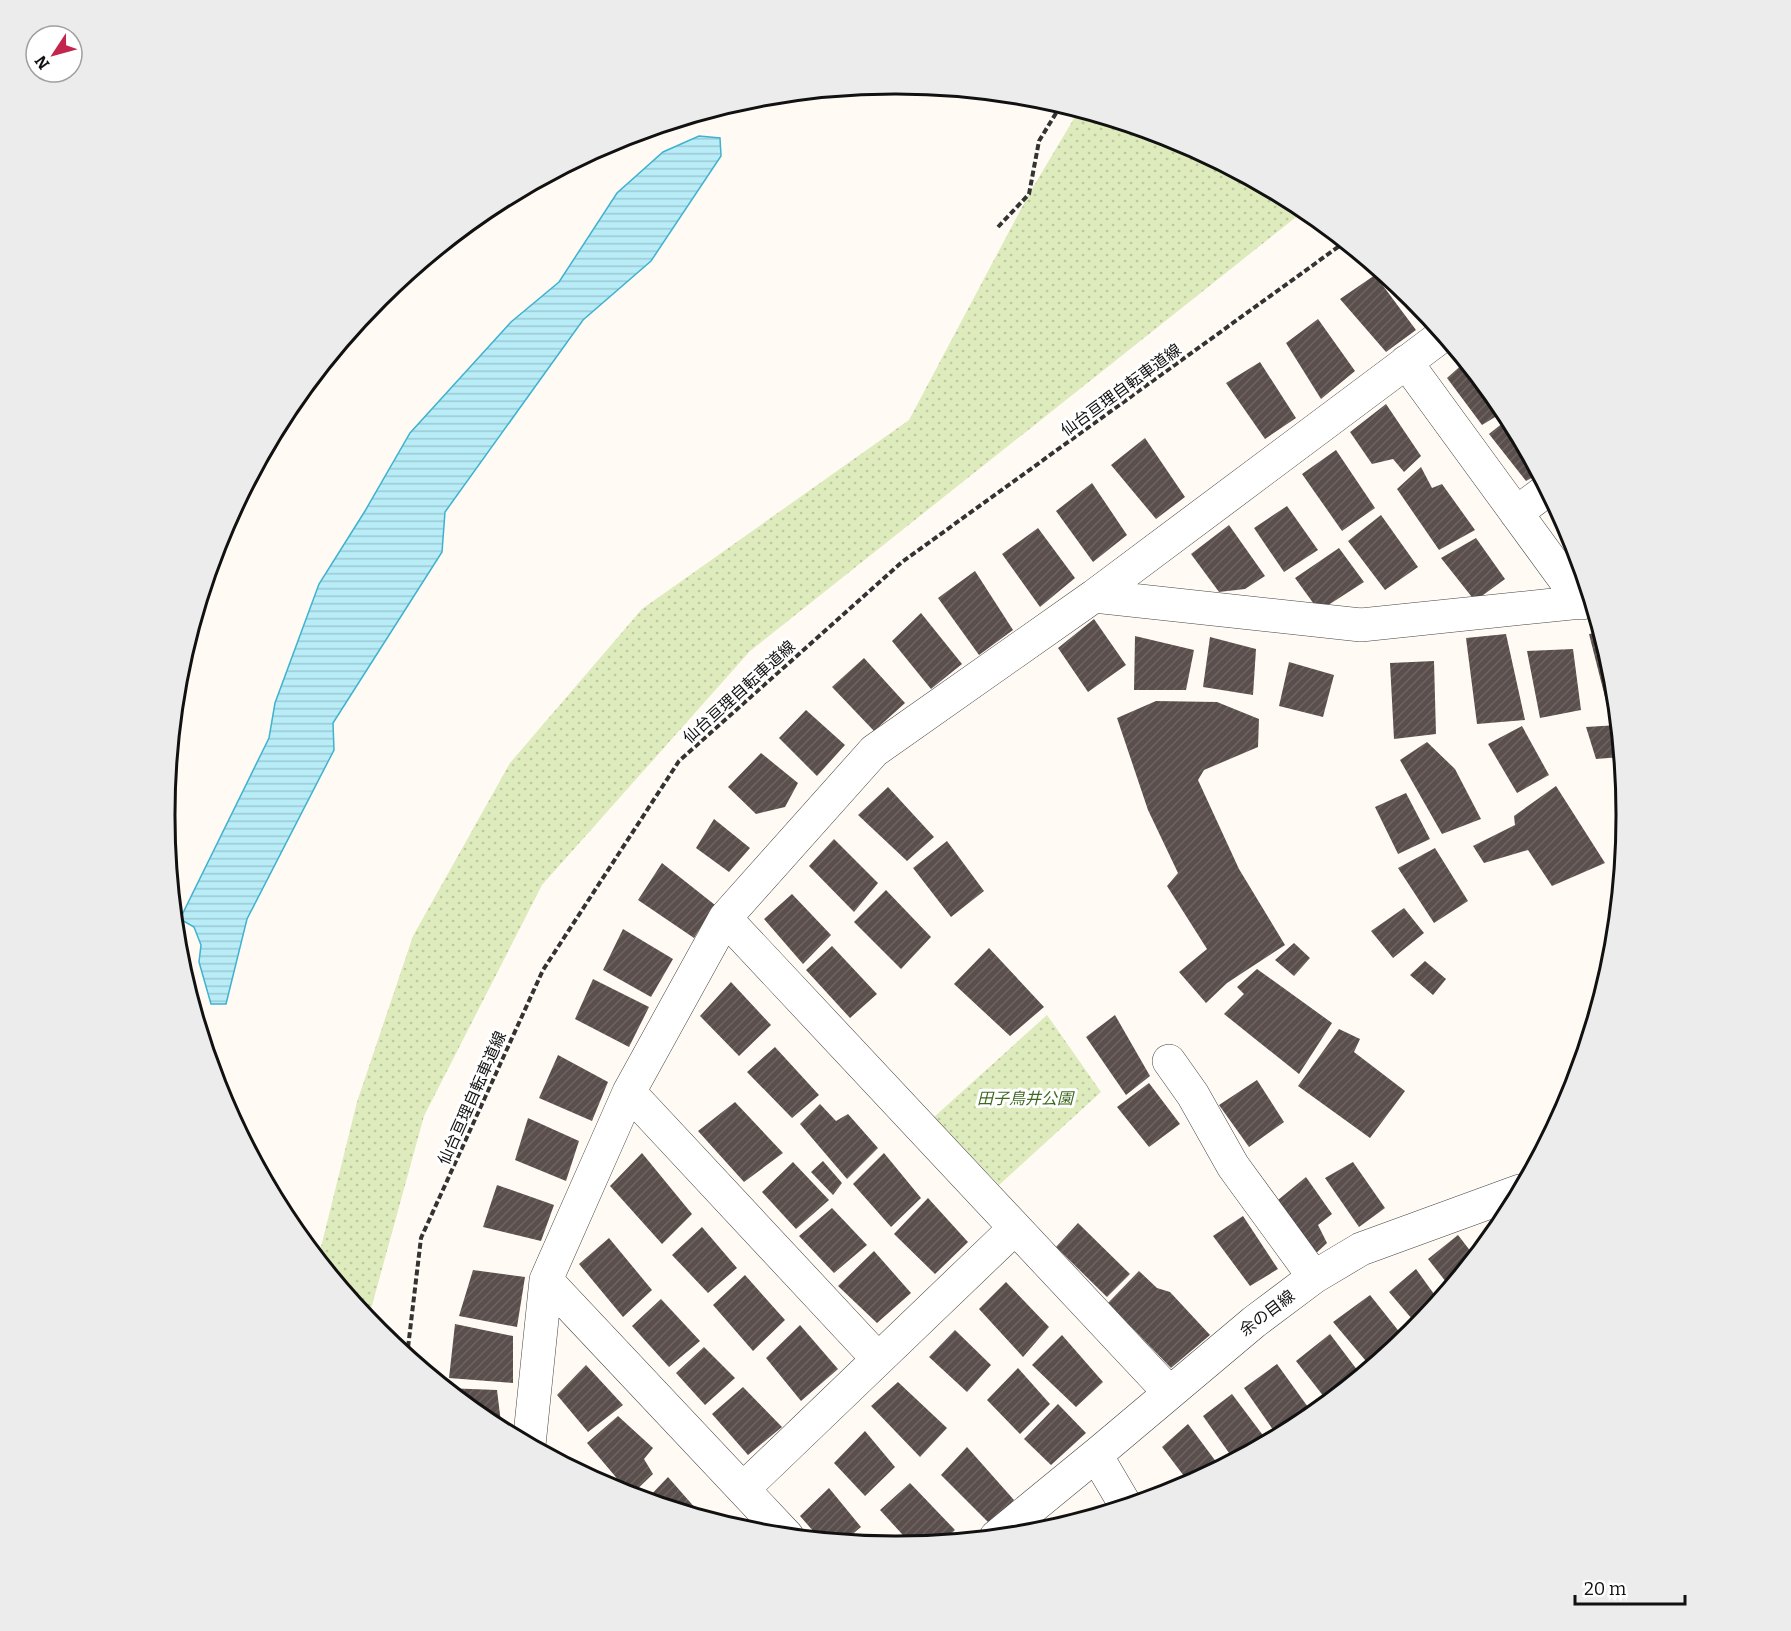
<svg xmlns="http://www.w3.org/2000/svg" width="1791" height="1631" font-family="Bitter,'Noto Sans JP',serif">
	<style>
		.park { fill: url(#park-dots) }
		.water { fill: url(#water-rules); stroke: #3eb2cf; stroke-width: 1.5 }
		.building { fill: url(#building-hatch) }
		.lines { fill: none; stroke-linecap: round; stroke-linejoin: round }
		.minor-casing { stroke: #444; stroke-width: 34 }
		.path { stroke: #333; stroke-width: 4; stroke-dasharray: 6 3; stroke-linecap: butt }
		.minor { stroke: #fff; stroke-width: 33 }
		.labels { text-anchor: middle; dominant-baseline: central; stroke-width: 6; stroke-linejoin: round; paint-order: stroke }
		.street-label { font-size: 16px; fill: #111; stroke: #fff }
		.park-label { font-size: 16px; font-style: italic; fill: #3d6a1f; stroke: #fff }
		.rim { fill: none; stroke: #111; stroke-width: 3 }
	</style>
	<defs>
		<pattern id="park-dots" width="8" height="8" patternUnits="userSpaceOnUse" patternTransform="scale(1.5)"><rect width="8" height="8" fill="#deebbc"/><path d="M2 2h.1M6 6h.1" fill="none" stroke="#bdc8a1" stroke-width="1.8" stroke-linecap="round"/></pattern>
		<pattern id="water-rules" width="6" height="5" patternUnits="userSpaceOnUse" patternTransform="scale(1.5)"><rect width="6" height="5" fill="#b8ecf7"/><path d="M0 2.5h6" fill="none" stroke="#9dc9d3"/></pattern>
		<pattern id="building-hatch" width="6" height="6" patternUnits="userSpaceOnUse" patternTransform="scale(1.5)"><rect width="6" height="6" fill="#5a4f4d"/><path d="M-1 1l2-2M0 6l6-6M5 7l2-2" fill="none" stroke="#6d6462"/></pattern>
	</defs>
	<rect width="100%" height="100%" fill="#fffbf4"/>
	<path class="park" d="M1079 110 1176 140 1305 210 750 651 542 885 424 1116 368 1320 318 1259 357 1102 413 936 510 763 642 609 909 420 1029 194Z
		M1047 1015 1101 1092 999 1185 934 1117Z"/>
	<path class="water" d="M699 136 720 138 721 156 651 261 583 320 445 512 442 552 333 723 334 750 247 919 226 1004H211L199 962 201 945 194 927 180 919 269 738 275 703 319 584 365 511 410 433 511 322 559 282 617 193 663 152Z"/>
	<path class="building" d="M1375 275 1416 330 1386 352 1340 299Z
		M1318 319 1355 371 1321 399 1286 343Z
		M1260 362 1296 418 1265 439 1226 383Z
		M1465 362 1505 411 1482 425 1447 378Z
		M1386 404 1421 456 1404 472 1393 459 1372 464 1350 432Z
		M1509 418 1539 474 1526 481 1489 434Z
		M1145 438 1185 497 1156 519 1111 465Z
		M1336 450 1375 508 1342 531 1302 474Z
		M1421 467 1432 488 1442 484 1475 530 1439 550 1397 489Z
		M1092 483 1127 535 1093 562 1056 511Z
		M1287 506 1318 550 1284 572 1254 528Z
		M1381 515 1418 567 1385 590 1348 541Z
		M1562 518 1571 536 1577 554 1554 524Z
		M1229 525 1265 576 1245 589 1219 592 1191 554Z
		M1038 528 1075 578 1040 607 1002 554Z
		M1476 538 1505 579 1475 601 1441 558Z
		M1339 548 1364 582 1319 611 1295 578Z
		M975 571 1013 630 979 655 938 598Z
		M921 613 962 664 931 689 892 641Z
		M1094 619 1126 665 1088 692 1058 648Z
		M1601 632 1613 673 1616 700 1606 701 1589 634Z
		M1506 634 1525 720 1477 724 1466 638Z
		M1135 636 1194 650 1186 690H1134Z
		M1210 637 1256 649 1253 695 1203 687Z
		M1573 649 1581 710 1540 718 1527 651Z
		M864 658 905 703 874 731 832 687Z
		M1434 661 1436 734 1394 739 1390 663Z
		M1289 662 1334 675 1323 717 1279 706Z
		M1156 701 1217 702 1259 719 1258 747 1204 770 1198 780 1239 869 1285 945 1227 983 1206 1003 1179 972 1207 949 1167 886 1178 873 1148 810 1117 718Z
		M806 710 845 745 817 776 779 738Z
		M1618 725 1621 757 1596 759 1586 727Z
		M1522 726 1549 775 1517 793 1488 744Z
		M1427 742 1455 769 1481 819 1442 834 1400 760Z
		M761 753 798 783 785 807 756 814 728 787Z
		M1556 786 1605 863 1552 886 1528 850 1484 863 1473 846 1515 825 1514 816Z
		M888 787 934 837 907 861 858 815Z
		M1406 793 1430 839 1398 854 1375 807Z
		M714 819 750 848 729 872 696 848Z
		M834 839 878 883 854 912 809 866Z
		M947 841 984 891 951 917 913 868Z
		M1435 848 1468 901 1434 923 1398 868Z
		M662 863 715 905 694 938 638 900Z
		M886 890 931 937 901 969 854 922Z
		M792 894 831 935 803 964 764 919Z
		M1404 908 1424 933 1393 958 1371 931Z
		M623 929 673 959 651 997 603 970Z
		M1294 943 1310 958 1294 976 1275 960Z
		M832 946 877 994 850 1018 806 970Z
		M989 948 1044 1007 1010 1036 954 984Z
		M1425 961 1446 979 1433 995 1410 975Z
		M1257 969 1332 1023 1299 1074 1224 1014 1244 994 1237 987Z
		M593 979 649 1007 629 1047 575 1019Z
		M731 982 771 1025 739 1056 700 1016Z
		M1115 1015 1150 1076 1126 1095 1086 1037Z
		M1339 1029 1360 1039 1354 1052 1405 1091 1370 1138 1298 1086Z
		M775 1047 819 1095 792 1118 747 1072Z
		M558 1055 608 1082 592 1121 539 1098Z
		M1257 1080 1284 1122 1249 1147 1219 1105Z
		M1149 1083 1180 1124 1149 1147 1117 1107Z
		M735 1102 783 1153 744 1182 698 1131Z
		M820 1104 836 1121 848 1114 878 1148 847 1179 800 1124Z
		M528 1118 579 1141 566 1181 515 1160Z
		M642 1153 692 1214 662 1244 610 1186Z
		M884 1153 921 1198 891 1227 853 1184Z
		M823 1161 842 1183 833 1195 811 1172Z
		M793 1162 829 1200 796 1229 762 1192Z
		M1353 1162 1385 1208 1359 1227 1325 1178Z
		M1306 1177 1332 1214 1318 1225 1327 1243 1313 1256 1278 1200Z
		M497 1185 554 1205 541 1241 483 1227Z
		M928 1198 968 1242 935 1274 894 1234Z
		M832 1208 867 1245 834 1273 799 1236Z
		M1243 1216 1278 1269 1250 1286 1213 1236Z
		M1500 1216 1504 1221 1487 1243 1480 1236Z
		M1078 1223 1130 1274 1107 1297 1056 1247Z
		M702 1227 737 1268 708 1293 672 1255Z
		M1458 1235 1475 1257 1450 1287 1428 1259Z
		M609 1238 652 1290 623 1317 579 1264Z
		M874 1251 911 1293 877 1323 838 1286Z
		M1416 1269 1439 1301 1418 1326 1389 1292Z
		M473 1270 525 1277 517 1327 459 1316Z
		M1139 1271 1157 1288 1170 1292 1210 1335 1171 1368 1108 1303Z
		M745 1275 785 1320 753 1351 713 1305Z
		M1006 1282 1049 1327 1023 1357 979 1309Z
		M1370 1295 1405 1339 1371 1367 1333 1322Z
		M661 1299 700 1341 669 1367 632 1326Z
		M455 1324 513 1336V1383L449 1378Z
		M800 1325 838 1369 801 1401 766 1358Z
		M955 1330 991 1365 967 1392 929 1357Z
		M1330 1334 1361 1375 1328 1402 1296 1361Z
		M1062 1335 1103 1382 1076 1407 1032 1365Z
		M704 1347 735 1378 705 1405 676 1373Z
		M1277 1364 1313 1414 1302 1424 1278 1437 1244 1388Z
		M586 1365 623 1405 588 1432 557 1395Z
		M1018 1368 1050 1404 1020 1434 987 1400Z
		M898 1382 947 1428 920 1457 871 1406Z
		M743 1387 782 1427 748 1455 712 1414Z
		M445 1388 497 1390 502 1431 489 1424Z
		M1232 1394 1268 1442 1234 1460 1203 1416Z
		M1058 1404 1086 1433 1051 1465 1024 1439Z
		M618 1416 653 1448 644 1459 653 1474 631 1495 587 1443Z
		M1188 1424 1220 1467 1190 1484 1162 1447Z
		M865 1431 895 1467 865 1496 834 1463Z
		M967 1447 1014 1500 991 1525 941 1475Z
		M668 1477 704 1518 646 1500Z
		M910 1483 955 1530 942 1542 912 1545 880 1510Z
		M829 1488 861 1527 843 1542 821 1540 800 1516Z
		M868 1537 875 1545 861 1544Z"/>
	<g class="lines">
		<g class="minor-casing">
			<path id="minor" d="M1406 362 1582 603
				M1516 513 1547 490
				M1094 596 1361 625 1591 601
				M725 918 1169 1392
				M1169 1061 1193 1095 1233 1166 1314 1277
				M629 1092 878 1359
				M546 1280 787 1536
				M529 1445 546 1280 629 1092 725 918 874 751 1094 596 1443 335
				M743 1489 1015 1228
				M1126 1506 1096 1455 1254 1322 1314 1277 1361 1249 1520 1191
				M996 1537 1096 1455"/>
		</g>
		<path class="path" d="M998 227 1029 194 1039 141 1061 105
			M407 1356 421 1238 543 970 679 761 902 562 1345 242"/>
		<use href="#minor" class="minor"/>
	</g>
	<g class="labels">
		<g class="street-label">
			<text transform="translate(1121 390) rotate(-36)">仙台亘理自転車道線</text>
			<text transform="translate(739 692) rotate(-42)">仙台亘理自転車道線</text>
			<text transform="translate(472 1098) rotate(-66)">仙台亘理自転車道線</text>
			<text transform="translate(1267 1313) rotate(-37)">余の目線</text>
		</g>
		<g class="park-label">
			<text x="1025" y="1098">田子鳥井公園</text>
		</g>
	</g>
	<path d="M0 0H1791V1631H0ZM895 94H896A720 720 0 0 1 1616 814V816A720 720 0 0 1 896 1536H895A720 720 0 0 1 175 816V814A720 720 0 0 1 895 94Z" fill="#ececec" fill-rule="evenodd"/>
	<path class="rim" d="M895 94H896A720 720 0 0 1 1616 814V816A720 720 0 0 1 896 1536H895A720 720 0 0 1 175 816V814A720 720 0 0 1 895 94Z"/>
	<g transform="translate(54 54) rotate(234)"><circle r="28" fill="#ffffff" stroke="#a0a0a0" stroke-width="1.5"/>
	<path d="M0-4.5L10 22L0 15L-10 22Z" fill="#c3264c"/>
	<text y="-9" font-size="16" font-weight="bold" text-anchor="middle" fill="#111111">N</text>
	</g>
	<path d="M1575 1595v9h110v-9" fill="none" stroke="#111111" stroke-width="3"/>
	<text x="1584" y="1595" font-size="18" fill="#111111" stroke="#ffffff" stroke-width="4.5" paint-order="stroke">20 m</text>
</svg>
